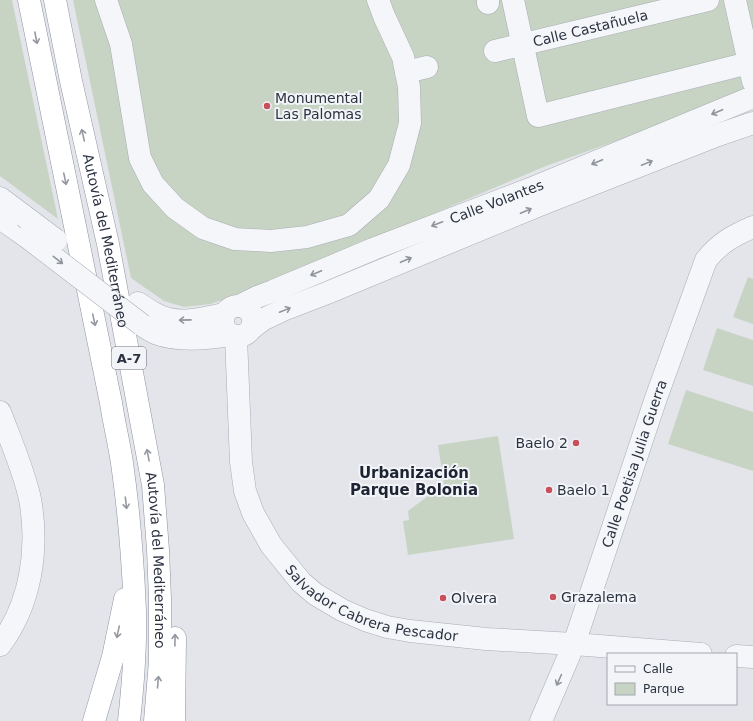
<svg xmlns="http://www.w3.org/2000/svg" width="753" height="721" font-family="'DejaVu Sans',sans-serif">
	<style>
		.green { fill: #c7d4c4 }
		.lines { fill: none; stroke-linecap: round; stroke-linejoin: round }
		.minor-casing { stroke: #a8acb4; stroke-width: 23 }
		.highway-casing { stroke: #8b92a0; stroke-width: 23 }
		.minor { stroke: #f5f6f9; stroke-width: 22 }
		.highway { stroke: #fff; stroke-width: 22 }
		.minor-bridge-casing { stroke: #a8acb4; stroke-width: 23; stroke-linecap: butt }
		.minor-bridge { stroke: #f5f6f9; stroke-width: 22 }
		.oneway { stroke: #9598a0 }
		.oneway2 { stroke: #90949d }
		.poi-dot { fill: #c84f5b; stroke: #f2f4f7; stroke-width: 1.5 }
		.labels { text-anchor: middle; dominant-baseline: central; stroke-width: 4; stroke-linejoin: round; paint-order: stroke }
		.shield { fill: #f2f4f7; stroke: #676c78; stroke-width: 1 }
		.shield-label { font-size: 13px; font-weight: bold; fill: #2b3241 }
		.street-label { font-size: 14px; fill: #2b3241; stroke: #f2f4f7 }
		.poi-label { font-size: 14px; fill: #2b3241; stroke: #f2f4f7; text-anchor: start }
		.neighbourhood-label { font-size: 15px; font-weight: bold; fill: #1d2332; stroke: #f2f4f7 }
	</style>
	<rect width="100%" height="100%" fill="#e3e5ea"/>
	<path class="green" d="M0 0H12L58 219 0 176Z
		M73 0H753V92L546 166 423 218 345 253 211 304 184 307 164 301 131 278Z
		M748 277 753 279V324L733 317Z
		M717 328 753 340V386L703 370Z
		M686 390 753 412V471L668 444Z
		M498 436 514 539 408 555 403 521 409 520 408 511 444 484 438 445Z"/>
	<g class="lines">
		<g class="minor-casing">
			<g id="minor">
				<path d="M106 0 121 44 140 158 153 184 175 208 203 228 235 239 271 241 307 237 349 225 379 199 399 165 410 123 409 87 403 57 384 16 378 0"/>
				<path d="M488 0V3"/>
				<path d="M513 0 538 116 753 62"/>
				<path d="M735 0 753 81"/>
				<path id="s1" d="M495 51 708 0"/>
				<path d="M406 72 427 67"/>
				<path d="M0 198 24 216"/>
				<path d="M0 218 27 237"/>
				<path d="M138 303C143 306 148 310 154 313 175 326 201 319 224 314"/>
				<circle cx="238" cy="321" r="15"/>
				<path id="s2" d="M239 306 257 297 273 291 373 249 535 187 753 97"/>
				<path d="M142 325C146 328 151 331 155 333 178 342 207 339 230 335"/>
				<path d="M252 328 264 319 283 310 327 293 542 204 718 135 753 123"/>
				<path id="s3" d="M236 337 241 462 245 491 253 513 271 545 301 582 315 594 342 610 365 620 387 627 410 631 486 639 574 644 701 654"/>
				<path d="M0 412C10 439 24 471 30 499 39 549 31 604 0 645"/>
				<path d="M736 656 753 657"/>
				<path id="s4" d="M541 721 574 644 656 398 706 260C720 243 732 236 753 227"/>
			</g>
		</g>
		<g class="highway-casing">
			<g id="highway">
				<path d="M29 0 111 403C114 423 119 443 122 463 129 512 133 562 135 611 136 648 133 685 129 721"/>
				<path id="s5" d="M55 0 71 81 108 244 153 485 158 550 160 599V661L155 721"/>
				<path d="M94 721 113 657 125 599"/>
				<path d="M174 721 175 638"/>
			</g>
		</g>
		<use href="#minor" class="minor"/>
		<use href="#highway" class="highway"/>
		<g class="minor-bridge-casing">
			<path id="minor-bridge" d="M24 216 56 240
				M27 237 142 325"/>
		</g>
		<use href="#minor-bridge" class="minor-bridge"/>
	</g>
	<defs><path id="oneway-shaft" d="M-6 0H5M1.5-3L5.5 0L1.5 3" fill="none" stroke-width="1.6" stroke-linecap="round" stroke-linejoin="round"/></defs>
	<g class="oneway">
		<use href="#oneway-shaft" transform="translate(36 38) rotate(79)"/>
		<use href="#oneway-shaft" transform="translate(83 135) rotate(-103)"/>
		<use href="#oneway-shaft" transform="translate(65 179) rotate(78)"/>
		<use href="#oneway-shaft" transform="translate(94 320) rotate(78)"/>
		<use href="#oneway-shaft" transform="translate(148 455) rotate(-101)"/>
		<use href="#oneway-shaft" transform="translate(126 503) rotate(83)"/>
		<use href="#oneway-shaft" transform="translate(118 632) rotate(102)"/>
		<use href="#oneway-shaft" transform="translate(175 640) rotate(-89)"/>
		<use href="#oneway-shaft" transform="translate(158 682) rotate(-85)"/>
	</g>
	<g class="oneway2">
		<use href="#oneway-shaft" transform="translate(717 112) rotate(157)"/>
		<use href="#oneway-shaft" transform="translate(597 162) rotate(157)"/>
		<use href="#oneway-shaft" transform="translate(647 163) rotate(-22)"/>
		<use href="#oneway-shaft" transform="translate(526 211) rotate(-23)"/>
		<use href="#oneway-shaft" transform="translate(437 224) rotate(159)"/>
		<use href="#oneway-shaft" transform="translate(58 260) rotate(38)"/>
		<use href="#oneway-shaft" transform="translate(406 260) rotate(-23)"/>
		<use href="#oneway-shaft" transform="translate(316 273) rotate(157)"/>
		<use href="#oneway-shaft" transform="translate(285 310) rotate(-22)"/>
		<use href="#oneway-shaft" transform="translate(185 320) rotate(179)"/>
		<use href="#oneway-shaft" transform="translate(559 680) rotate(114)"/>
	</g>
	<g class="poi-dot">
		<circle cx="267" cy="106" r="4"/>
		<circle cx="576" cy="443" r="4"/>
		<circle cx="549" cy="490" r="4"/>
		<circle cx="553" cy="597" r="4"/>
		<circle cx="443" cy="598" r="4"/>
	</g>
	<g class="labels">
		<rect class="shield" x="112" y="347" width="34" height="22" rx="3"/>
		<g class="shield-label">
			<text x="129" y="358">A-7</text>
		</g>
		<g class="street-label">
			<text stroke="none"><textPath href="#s1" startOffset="98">Calle Castañuela</textPath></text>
			<text stroke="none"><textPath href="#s2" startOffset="278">Calle Volantes</textPath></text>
			<text stroke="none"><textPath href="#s5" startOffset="246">Autovía del Mediterráneo</textPath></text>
			<text stroke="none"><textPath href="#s4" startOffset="274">Calle Poetisa Julia Guerra</textPath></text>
			<text stroke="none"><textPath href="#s5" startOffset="570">Autovía del Mediterráneo</textPath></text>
			<text stroke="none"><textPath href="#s3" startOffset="337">Salvador Cabrera Pescador</textPath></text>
		</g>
		<g class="poi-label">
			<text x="275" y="98">Monumental<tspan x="275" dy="16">Las Palomas</tspan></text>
			<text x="568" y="443" text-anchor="end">Baelo 2</text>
			<text x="557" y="490">Baelo 1</text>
			<text x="561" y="597">Grazalema</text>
			<text x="451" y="598">Olvera</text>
		</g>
		<g class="neighbourhood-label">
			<text x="414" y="473">Urbanización<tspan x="414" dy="17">Parque Bolonia</tspan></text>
		</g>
	</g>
	<rect x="607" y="653" width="130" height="52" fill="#f2f4f7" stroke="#a2a6ae"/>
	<rect x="615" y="666" width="20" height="6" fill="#f5f6f9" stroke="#a2a6ae"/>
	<text x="643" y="673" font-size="12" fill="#2b3241">Calle</text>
	<rect x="615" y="683" width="20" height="12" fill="#c7d4c4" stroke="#a2a6ae"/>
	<text x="643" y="693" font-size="12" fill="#2b3241">Parque</text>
</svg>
